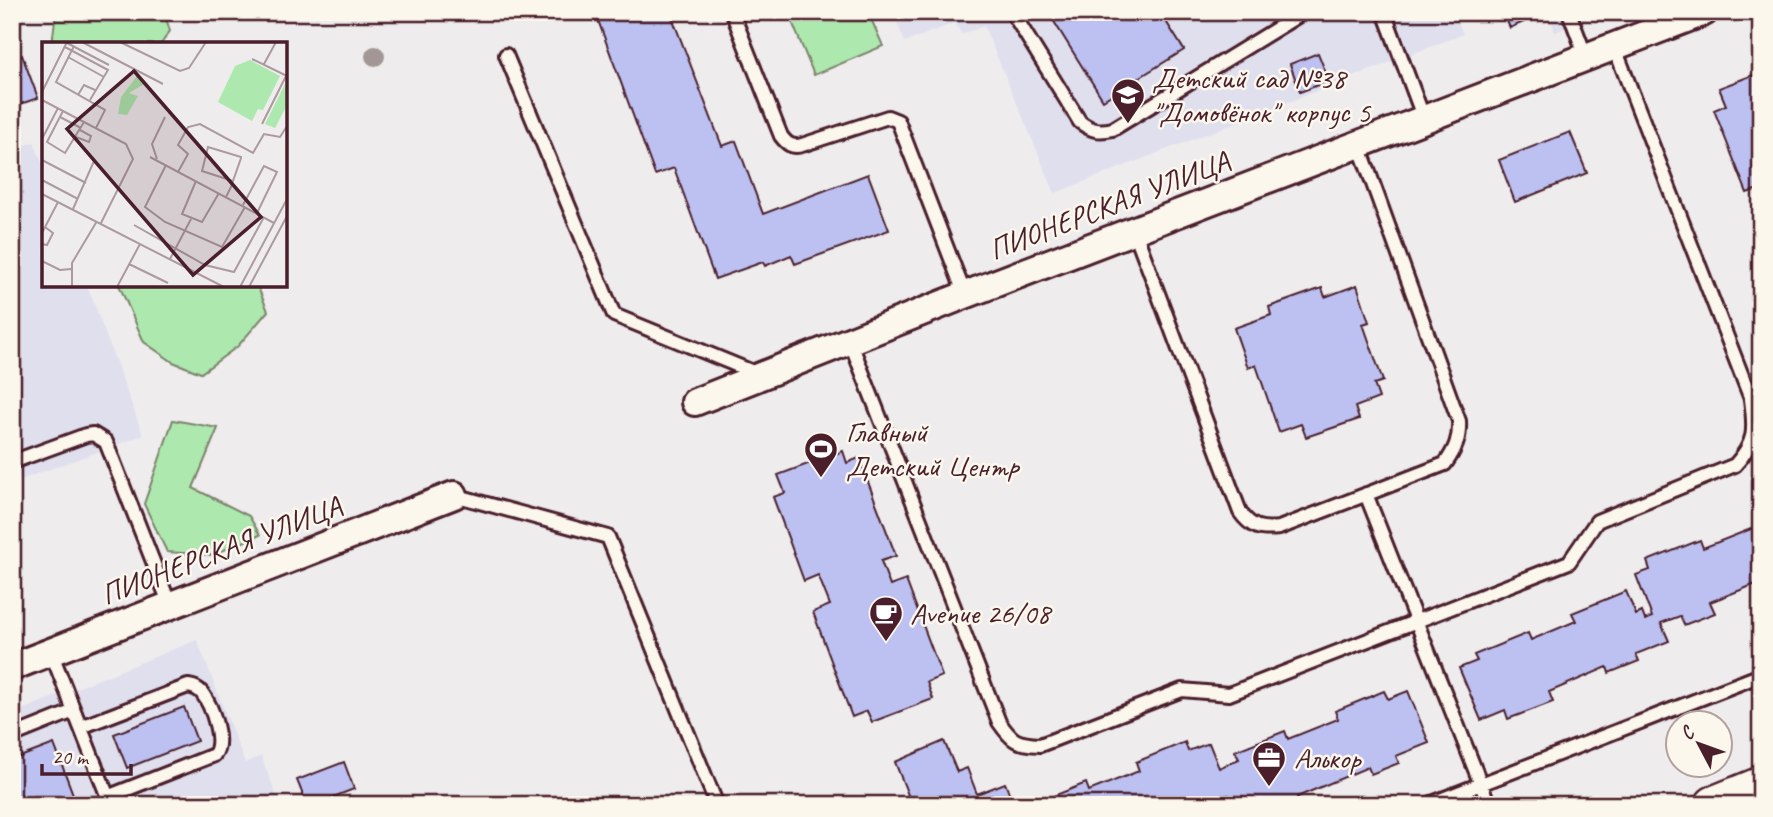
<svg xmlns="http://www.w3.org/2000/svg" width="1773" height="817" font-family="Caveat,sans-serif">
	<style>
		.built { fill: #dfdfee }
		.green { fill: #ade8ae; stroke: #7c846c; stroke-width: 2 }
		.building { fill: #bcc1f2; stroke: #4a1f2b; stroke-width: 2 }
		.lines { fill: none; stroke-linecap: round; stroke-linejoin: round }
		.service-casing { stroke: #4a1f2b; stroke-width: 18 }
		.minor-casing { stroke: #4a1f2b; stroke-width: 32 }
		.secondary-casing { stroke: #4a1f2b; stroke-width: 42 }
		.service { stroke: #fbf7ec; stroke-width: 12 }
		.minor { stroke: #fbf7ec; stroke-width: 26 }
		.secondary { stroke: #fbf7ec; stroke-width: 37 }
		.tree { fill: #a29794 }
		.labels { text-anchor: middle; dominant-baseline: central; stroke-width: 5; stroke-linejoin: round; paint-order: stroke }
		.poi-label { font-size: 30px; fill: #4a1f2b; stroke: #fbf7ec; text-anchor: start }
		.street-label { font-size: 30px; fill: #4a1f2b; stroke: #fbf7ec }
		.inset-road { fill: none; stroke: #ac9a9f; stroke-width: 2 }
		.view { fill: #4a1f2b; fill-opacity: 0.15; stroke: #4a1f2b; stroke-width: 3.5 }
		.inset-edge { fill: none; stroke: #4a1f2b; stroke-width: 3.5 }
	</style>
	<rect width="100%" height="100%" fill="#eeeced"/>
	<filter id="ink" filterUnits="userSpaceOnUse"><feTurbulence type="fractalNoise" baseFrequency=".0143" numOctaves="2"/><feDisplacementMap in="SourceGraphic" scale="14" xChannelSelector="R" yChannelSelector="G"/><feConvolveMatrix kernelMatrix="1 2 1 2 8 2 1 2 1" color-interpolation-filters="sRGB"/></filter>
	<g filter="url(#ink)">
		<path class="built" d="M893 12H1454L1463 34 1055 193 984 26 962 34 954 23 905 42Z
			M1536 12H1607L1555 32 1549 14 1538 18Z
			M34 142 44 168V285H87L143 435 12 483V150Z
			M197 640 245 763 261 756 280 805H12V714Z"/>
		<path class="green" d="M56 12H164L170 31 161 44H52Z
			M788 12H868L883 46 814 75Z
			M119 285H257L268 311 238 346 201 373 173 362 144 342Z
			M173 420 218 428 193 488 249 516 260 535 212 555 167 552 144 504Z"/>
		<path class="building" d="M595 12H670L722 146 736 141 763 214 868 174 889 230 795 264 791 255 765 266 763 262 715 279 674 168 655 175Z
			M1048 12H1160L1184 50 1103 100Z
			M1503 12H1532L1535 17 1510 28Z
			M1318 53 1329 81 1300 92 1290 64Z
			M22 55 38 98 12 107V59Z
			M1761 72V188L1747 193 1714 110 1726 105 1719 88Z
			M1570 132 1587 173 1515 202 1499 160Z
			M1357 285 1369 322 1363 324 1383 381 1374 384 1379 398 1355 407 1359 419 1306 437 1301 424 1279 432 1256 365 1248 368 1234 328 1271 315 1269 307 1322 288 1325 297Z
			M843 451 847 463 859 458 896 556 881 561 890 586 906 580 942 676 927 682 933 699 872 722 867 711 852 717 813 612 830 605 818 575 804 581 773 497 785 493 778 475Z
			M1761 525V582L1710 602 1715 613 1684 625 1680 616 1661 623 1669 641 1636 654 1639 661 1609 673 1607 667 1549 692 1553 702 1508 719 1505 710 1481 720 1459 668 1477 661 1474 655 1528 633 1531 640 1576 621 1572 613 1626 591 1636 615 1642 612 1645 620 1652 617 1636 575 1650 570 1647 561 1700 540 1703 548Z
			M1384 691 1388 699 1408 691 1429 743 1396 756 1399 763 1371 774 1368 767 1297 797 1300 803 1295 805H1232L1228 795 1205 805H1037L1036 803 1086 783 1089 791 1139 771 1136 762 1185 742 1188 751 1209 743 1219 768 1239 759 1235 751 1285 731 1288 739 1338 719 1335 711Z
			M184 707 197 741 127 768 114 734Z
			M944 741 957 772 967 768 977 794 1005 783 1014 805H912L895 762Z
			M54 744 77 805H12V760Z
			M344 762 354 789 313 805H307L297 780Z"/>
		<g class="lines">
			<g class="service-casing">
				<path id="service" d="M732 12 781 136C787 144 792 148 802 145L888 117 898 121 965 295
					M1012 12 1080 122C1092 131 1099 132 1113 129L1304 12
					M1384 12 1424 119
					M1569 12 1586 57
					M506 55 614 315 758 374
					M1135 232 1240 512C1251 528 1261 530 1279 528L1445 464C1455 450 1460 439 1459 421L1359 145
					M850 341 999 722C1012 741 1016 744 1040 745L1182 690 1229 694 1569 562 1597 521 1735 465C1756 442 1755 430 1751 399L1614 46
					M12 462 86 435 93 434 106 442 170 605
					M1366 494 1489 805
					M454 495 608 537 717 805
					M51 652 111 805
					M81 727 188 686C194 687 198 688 202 693 212 706 225 742 214 755L107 797
					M12 736 74 711
					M1427 805 1761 675"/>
			</g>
			<g class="minor-casing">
				<path id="minor" d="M695 402 965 295 1704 12
					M12 667 454 495"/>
			</g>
			<g class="secondary-casing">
				<path id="secondary" d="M1714 805 1761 786"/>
			</g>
			<use href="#service" class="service"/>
			<use href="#minor" class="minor"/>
			<use href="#secondary" class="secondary"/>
		</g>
		<circle class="tree" cx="375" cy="56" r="10"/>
	</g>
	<defs>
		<g id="school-pin" transform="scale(1.75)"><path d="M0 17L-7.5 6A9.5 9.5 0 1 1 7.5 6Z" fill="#4a1f2b" stroke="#fbf7ec"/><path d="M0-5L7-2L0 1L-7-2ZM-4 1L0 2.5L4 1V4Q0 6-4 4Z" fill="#fff"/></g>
		<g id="stadium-pin" transform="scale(1.75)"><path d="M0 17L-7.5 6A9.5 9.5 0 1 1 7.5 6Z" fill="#4a1f2b" stroke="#fbf7ec"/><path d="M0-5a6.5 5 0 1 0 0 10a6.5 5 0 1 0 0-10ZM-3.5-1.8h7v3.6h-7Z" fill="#fff"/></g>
		<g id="cafe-pin" transform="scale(1.75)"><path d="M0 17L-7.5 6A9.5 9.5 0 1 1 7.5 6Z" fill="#4a1f2b" stroke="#fbf7ec"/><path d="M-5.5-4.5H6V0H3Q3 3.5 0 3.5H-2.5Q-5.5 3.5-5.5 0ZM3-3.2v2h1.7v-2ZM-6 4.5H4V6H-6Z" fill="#fff"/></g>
		<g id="office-pin" transform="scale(1.75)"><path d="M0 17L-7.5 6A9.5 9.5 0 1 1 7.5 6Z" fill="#4a1f2b" stroke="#fbf7ec"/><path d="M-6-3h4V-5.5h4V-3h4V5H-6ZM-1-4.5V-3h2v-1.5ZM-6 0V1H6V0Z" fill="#fff"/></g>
	</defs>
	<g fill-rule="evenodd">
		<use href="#school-pin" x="1128" y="95"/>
		<use href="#stadium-pin" x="821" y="449"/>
		<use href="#cafe-pin" x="886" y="613"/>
		<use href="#office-pin" x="1269" y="758"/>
	</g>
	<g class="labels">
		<g class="poi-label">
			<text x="1152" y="78">Детский сад №38<tspan x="1152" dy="34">"Домовёнок" корпус 5</tspan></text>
			<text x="846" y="432">Главный<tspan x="846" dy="34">Детский Центр</tspan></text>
			<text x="910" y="613">Avenue 26/08</text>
			<text x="1294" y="758">Алькор</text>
		</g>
		<g class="street-label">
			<text transform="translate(1109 205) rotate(-21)">ПИОНЕРСКАЯ УЛИЦА</text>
			<text transform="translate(221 550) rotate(-21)">ПИОНЕРСКАЯ УЛИЦА</text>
		</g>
	</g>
	<g transform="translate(42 42)">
		<rect width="245" height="245" fill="#eeeced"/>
		<path d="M208 18 238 34 221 68 216 67 210 79 176 60 193 24ZM95 34 104 41 87 51 96 54 85 73 76 72 79 55ZM245 38V63L233 86 223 82Z" fill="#ade8ae"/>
		<path class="inset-road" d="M40 0 121 42M78 0 138 29 147 26 164 0M25 1 67 23M32 4 14 40 63 68 54 86M23 5 66 28 48 58M26 15 62 35M210 17 245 34M222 22 234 0M0 50 25 0M36 53 42 43 53 48M0 58 84 102 91 117 59 181M21 69 5 100 23 111 42 80M18 75 39 86M220 82 244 34M34 95 47 100 49 94 38 88M0 97 16 66M108 115 232 181M115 117 110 102 123 75M0 118 44 141M124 123 103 165 123 180 180 205 203 165M136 130 146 112 136 103 146 85 158 82 211 111 222 92 238 95 245 84M0 138 36 157M154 139 140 172 160 180 177 151M0 152 182 245M184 155 190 143 191 139 199 116V115L166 105 160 129 191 139M201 163 222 124 235 130 215 171M31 167 52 119M92 183 163 223 192 230 222 175M0 191 16 160M0 202 5 203 11 191 3 185M128 217 149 177M0 219 18 228 29 227M87 222 126 241M30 245V221L55 179M75 245 98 202M198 245 245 157M207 245 245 174"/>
		<path class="view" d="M92 29 219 175 151 233 25 87Z"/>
		<rect width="245" height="245" class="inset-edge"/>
	</g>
	<rect width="1773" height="817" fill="none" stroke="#fbf7ec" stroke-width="42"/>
	<rect x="21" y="21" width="1731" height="775" fill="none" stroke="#4a1f2b" stroke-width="2.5" filter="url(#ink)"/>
	<g transform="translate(1699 744) rotate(311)"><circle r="33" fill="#fbf7ec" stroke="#b4a19f" stroke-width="2"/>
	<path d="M0-5L12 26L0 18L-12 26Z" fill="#4a1f2b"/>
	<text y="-10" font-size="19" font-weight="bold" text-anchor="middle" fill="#4a1f2b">С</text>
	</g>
	<path d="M42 764v10h89v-10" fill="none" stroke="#4a1f2b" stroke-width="3.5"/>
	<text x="52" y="764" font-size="21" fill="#4a1f2b" stroke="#fbf7ec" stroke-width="5" paint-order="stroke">20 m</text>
</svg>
